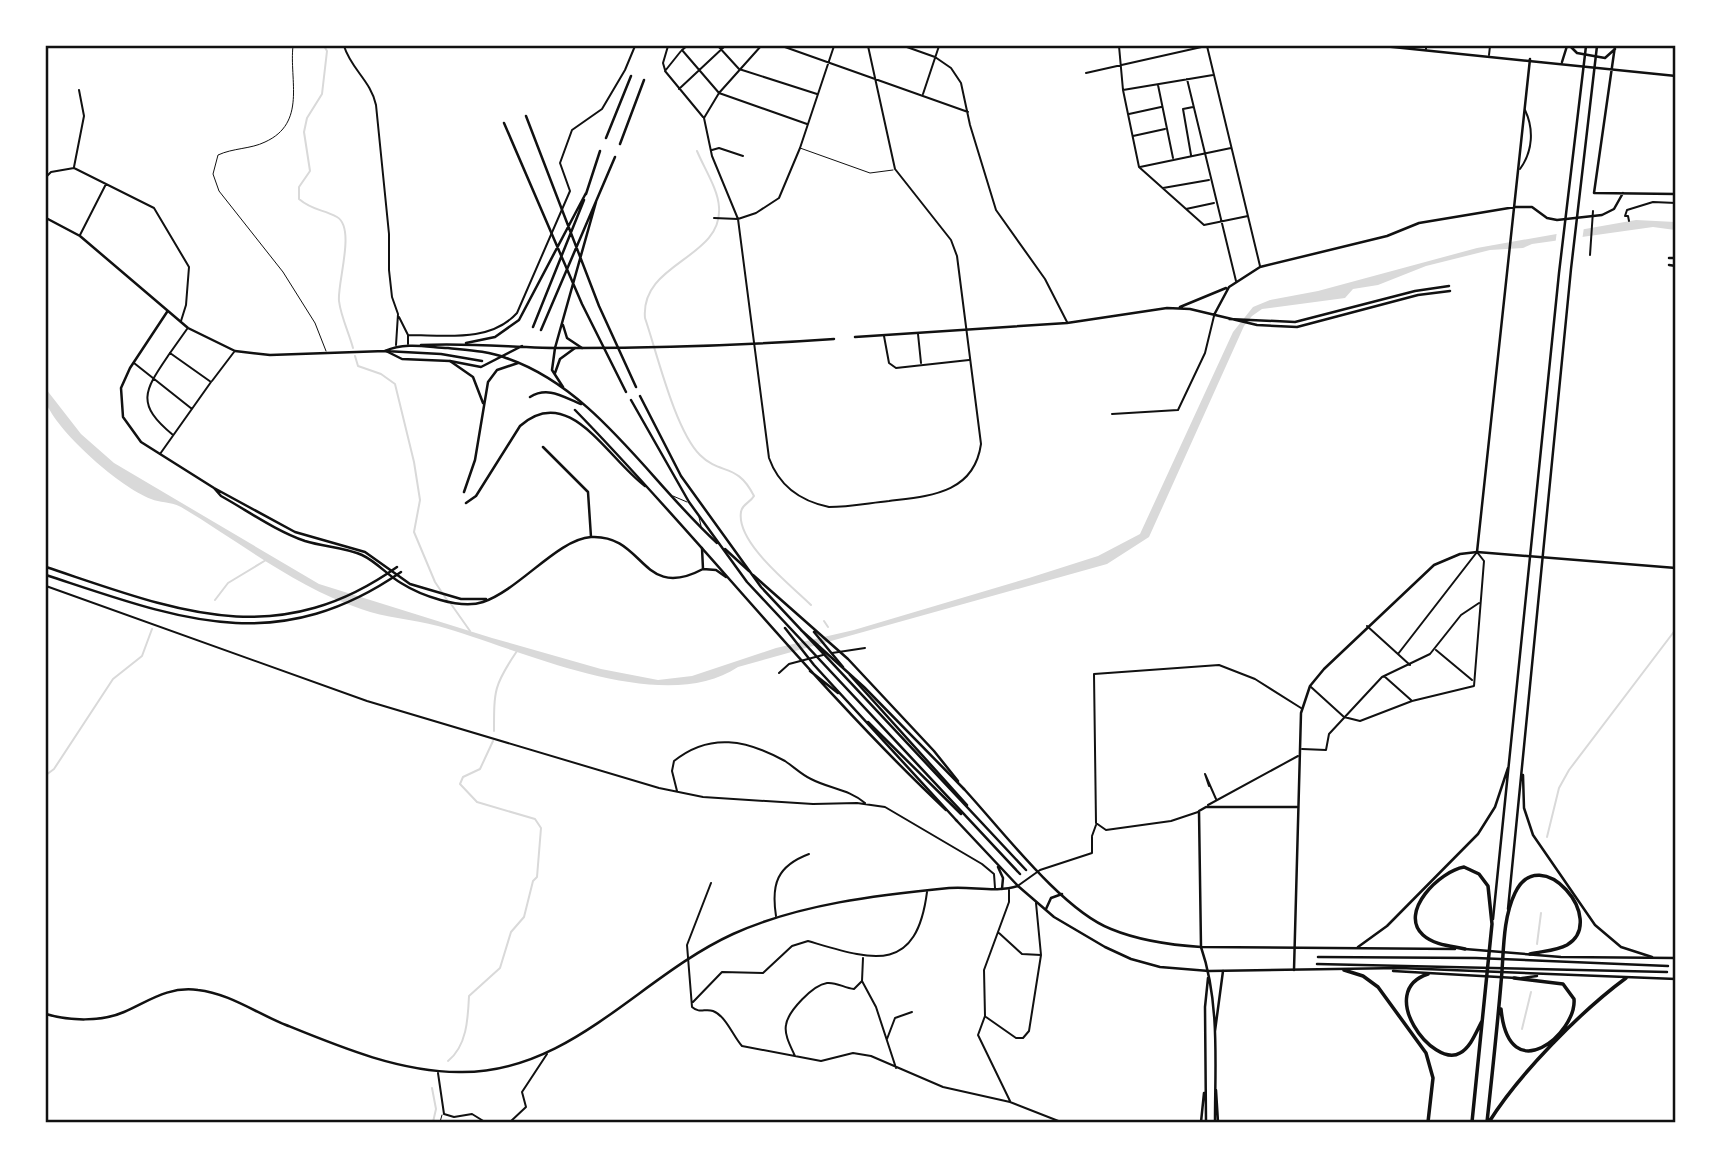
<svg xmlns="http://www.w3.org/2000/svg" width="1721" height="1168" font-family="'Zilla Slab',serif">
	<style>
		.water { fill: #d9d9d9 }
		.pier { fill: #fff }
		.lines { fill: none; stroke-linecap: round; stroke-linejoin: round }
		.stream { stroke: #d9d9d9; stroke-width: 2 }
		.service { stroke: #111; stroke-width: 1 }
		.pedestrian { stroke: #111; stroke-width: 2 }
		.minor { stroke: #111; stroke-width: 2 }
		.tertiary { stroke: #111; stroke-width: 2.5 }
		.secondary { stroke: #111; stroke-width: 2.5 }
		.primary { stroke: #111; stroke-width: 2.5 }
		.trunk { stroke: #111; stroke-width: 2.5 }
		.motorway { stroke: #111; stroke-width: 3.5 }
		.neatline { fill: none; stroke: #111; stroke-width: 2.5 }
	</style>
	<rect width="100%" height="100%" fill="#fff"/>
	<path class="water" d="M1636 220 1675 222V230L1653 227 1532 244 1523 248 1490 250 1426 266 1378 285 1353 289 1345 298 1262 309 1252 316 1244 326 1149 537 1107 564 738 667C662 718 518 648 438 626 413 619 385 618 361 609 295 587 240 542 181 507 169 501 160 503 151 499 120 487 61 435 47 405 45 401 46 394 46 389L81 434 114 463 319 584 492 638 601 669 658 680 692 676 776 648 854 630 1029 578 1098 556 1140 534 1233 332 1253 307 1270 300 1318 291 1477 248Z"/>
	<path class="pier" d="M1584 227 1582 241 1555 246 1557 231Z"/>
	<g class="lines">
		<path class="stream" d="M324 46 327 51 322 94 307 118 304 132 310 171 299 187V199C313 211 323 209 337 217 356 228 337 283 339 301 341 317 349 333 353 348
			M697 151C704 168 718 189 719 207 723 259 640 262 645 318 657 353 675 430 700 455 721 476 737 462 754 496 750 503 742 504 741 512 736 543 791 585 811 605
			M355 356 358 366 381 374 395 384 414 462 420 500 414 532 435 582 447 600
			M215 600 228 583 266 560
			M451 604 470 631
			M824 621 828 627
			M494 731C494 690 494 685 517 651
			M46 775 54 769 113 679 142 656 152 629
			M1547 837 1559 788 1569 770 1676 629
			M1537 944 1541 913
			M1522 1029 1531 992
			M448 1061C467 1046 468 1018 469 996L500 968 511 932 524 917 533 881 537 877 541 828 535 819 477 802 460 784 463 777 480 769 493 741
			M432 1088 436 1109 433 1122"/>
		<path class="service" d="M293 46C289 80 307 123 265 142 251 149 233 148 218 155L213 174 219 191 283 272 315 323 326 351
			M800 148 870 173 893 170
			M673 496 687 502
			M699 517 701 526
			M440 1122 442 1115"/>
		<path class="pedestrian" d="M1629 221 1628 216H1625L1627 210 1653 202 1676 203
			M1590 255 1593 211
			M918 334 921 363
			M170 353 187 329
			M212 381 234 352
			M1092 836 1096 825"/>
		<path class="minor" d="M344 46C351 69 371 81 376 105L389 234V270L392 297 398 314 396 345
			M687 46 682 50 719 93 807 124
			M718 46 739 69 817 94
			M761 46 719 93 704 118 712 156 738 219 769 458C779 486 800 501 829 507 849 507 869 503 889 501 929 496 974 494 981 444L957 256 951 240 895 169 868 46
			M782 46 968 112
			M904 46 935 57 951 68 961 83 970 125 996 210 1045 279 1067 322
			M1119 46 1123 90 1139 167 1204 225 1248 216
			M1207 46 1260 266
			M1426 46V49
			M681 51 665 71 703 117
			M1489 55 1490 46
			M665 70 663 63 668 46
			M1086 73 1206 46
			M1187 79 1236 281
			M1158 85 1173 158
			M679 89 725 46
			M1123 90 1213 75
			M923 94 939 46
			M1129 114 1161 107
			M1133 136 1165 129
			M712 150 719 148 743 156
			M1191 155 1183 109 1193 107
			M74 167 84 116 79 90
			M1140 167 1231 148
			M1520 169C1533 151 1534 129 1525 110
			M46 177 51 172 74 168 154 208 189 267 186 305 181 321
			M1163 188 1209 180
			M1186 209 1214 203
			M714 218 738 219 756 213 779 198 800 148 834 46
			M80 235 106 184
			M399 317 408 335V344
			M408 335C444 335 490 343 517 313L570 191 560 163 572 130 602 109 625 70 635 46
			M884 336 889 363 896 368 969 360
			M134 363 192 409
			M1112 414 1178 410 1205 353 1214 316
			M160 454 211 382 170 353C145 390 134 403 173 435
			M46 586 367 701 659 788 703 797 813 804 857 803 885 807 982 864 994 874 995 888
			M1367 626 1410 665
			M1436 650 1472 680
			M832 653 865 648
			M779 673 789 664 823 655
			M1384 676 1411 700
			M1311 687 1344 717 1360 721 1412 701 1474 686 1484 561 1477 552 1398 654
			M1302 749 1326 750 1329 734 1382 677 1430 654 1461 615 1479 603
			M1209 786 1205 774 1216 799
			M677 791 672 771 674 761C710 732 747 740 785 761 794 767 802 775 811 779 830 789 849 789 865 803
			M1208 805 1298 756
			M1198 812 1171 821 1106 830 1096 823 1094 674 1219 665 1255 679 1301 708
			M711 883 687 945 692 1007C700 1014 705 1008 713 1011 726 1016 733 1036 742 1046L821 1061 853 1053 871 1056 943 1087 1010 1102 1061 1122
			M1019 885 1040 870 1092 853V837
			M1009 890V902L984 970 985 1016 978 1035 1010 1101
			M776 916C771 884 777 866 809 854
			M999 933 1022 954 1041 955
			M863 958 862 981 876 1007 896 1068
			M693 1002 722 972 763 973 792 946 808 941C870 959 916 977 927 892
			M986 1017 1016 1038H1023L1029 1031 1041 955 1036 903
			M887 1039 895 1018 912 1012
			M795 1056C791 1047 784 1035 786 1025 788 1011 813 985 827 983 837 982 844 988 854 989L862 981
			M438 1073 444 1114 454 1117 472 1114 485 1122
			M510 1122 526 1107 522 1092 547 1054"/>
		<path class="tertiary" d="M1383 46 1676 76
			M1570 46 1577 53 1605 58 1615 49
			M1615 46 1594 193 1676 194
			M1562 62 1567 46
			M1669 258H1676
			M1669 265 1676 266
			M1180 307 1226 288
			M167 312 130 368 121 388 123 417 141 442 214 488 295 532 365 552 410 584 461 599H486
			M1214 315 1229 287 1260 267 1387 236 1419 223 1515 207H1532L1547 218 1557 220 1602 215 1614 209 1623 193
			M1229 319 1295 322 1415 291 1449 286
			M855 337 1067 323 1167 308 1190 309 1257 325 1297 327 1418 295 1450 291
			M421 345C474 342 525 349 577 348 663 348 749 345 834 339
			M386 351 402 359 450 361 481 367 522 346
			M530 397C548 386 563 397 581 404
			M543 447 588 492 591 537
			M214 488 221 496C248 511 276 531 305 541 324 547 344 547 362 555 377 562 387 575 401 583 420 595 460 610 483 602 519 590 558 539 591 537 645 534 641 602 703 569
			M702 548 703 569
			M1477 552 1530 59
			M703 569 716 570 726 577
			M1201 947 1199 811 1206 807H1297
			M46 1014C69 1021 101 1022 124 1012 149 1001 168 986 198 990 228 993 258 1014 286 1025 340 1047 400 1072 459 1072 570 1074 639 977 733 934 799 904 878 895 949 888 972 886 996 893 1018 886"/>
		<path class="secondary" d="M1201 947C1220 1002 1215 1065 1215 1122
			M1294 970 1301 713 1310 686 1324 669 1434 565 1460 554 1477 552 1676 568
			M1215 1031 1223 971
			M1216 1090 1218 1122
			M1201 1122 1204 1093
			M1206 1122 1205 1007 1208 978"/>
		<path class="primary" d="M46 218 80 236 188 328 235 351 270 355 385 351 441 354 482 361
			M555 348 552 370 563 387
			M385 351C406 342 426 347 448 348 467 350 488 351 506 358 595 388 650 482 717 543
			M555 373 560 359 575 348
			M575 410C702 540 813 685 946 810
			M725 549 749 571
			M753 575 848 659 934 751 958 781
			M814 632 843 667
			M810 671 838 693
			M850 675 967 805
			M868 722 961 814
			M964 789C1001 829 1062 910 1111 929 1140 941 1170 945 1201 947L1455 949
			M956 820 1018 886 1054 917 1105 947 1131 959 1160 967 1209 971 1400 968 1676 979
			M998 867 1003 878 1002 889
			M1046 909 1051 898 1062 894
			M1465 949 1561 957 1676 958
			M1393 971 1516 978
			M1522 978 1537 976"/>
		<path class="trunk" d="M526 116 599 306 636 387
			M504 123 582 304 626 392
			M606 138 631 76
			M620 144 644 80
			M586 194 600 151
			M563 325 567 338 582 348
			M533 327 584 200
			M541 330 615 157
			M466 343 495 337 519 320 586 193
			M555 348 596 202
			M450 361 473 377 483 403
			M640 396 681 476 761 587 1026 870
			M631 400 689 502 747 582 1020 874
			M464 492 475 460 488 382 497 370 518 363
			M466 503 476 496 520 426C569 382 607 458 645 486
			M46 567C173 609 274 654 397 567
			M46 575C177 618 275 659 401 572
			M785 628 814 665 957 821
			M801 630 864 687 964 789
			M1523 775 1524 808 1533 835 1595 925 1621 947 1652 957
			M1508 909 1571 269 1597 46
			M1493 919 1559 273 1586 46
			M1358 947 1387 926 1478 834 1495 807 1508 768
			M1318 957 1476 958 1668 966
			M1317 964 1667 972"/>
		<path class="motorway" d="M1465 949C1451 946 1434 945 1423 935 1398 912 1440 871 1464 867L1479 874 1488 886 1492 924 1472 1122
			M1344 970 1363 976 1378 987 1426 1053 1433 1078 1428 1122
			M1428 974C1375 991 1433 1069 1460 1053 1471 1047 1476 1032 1482 1021
			M1501 1009C1509 1091 1577 1033 1574 999L1563 984 1514 978
			M1487 1122C1492 1076 1497 1030 1501 983 1504 954 1502 920 1515 893 1540 840 1609 920 1567 945 1556 951 1542 951 1530 954
			M1489 1122C1519 1074 1580 1012 1626 978"/>
	</g>
	<rect width="1721" height="1168" fill="none" stroke="#ffffff" stroke-width="94"/>
	<rect x="47" y="47" width="1627" height="1074" class="neatline"/>
</svg>
